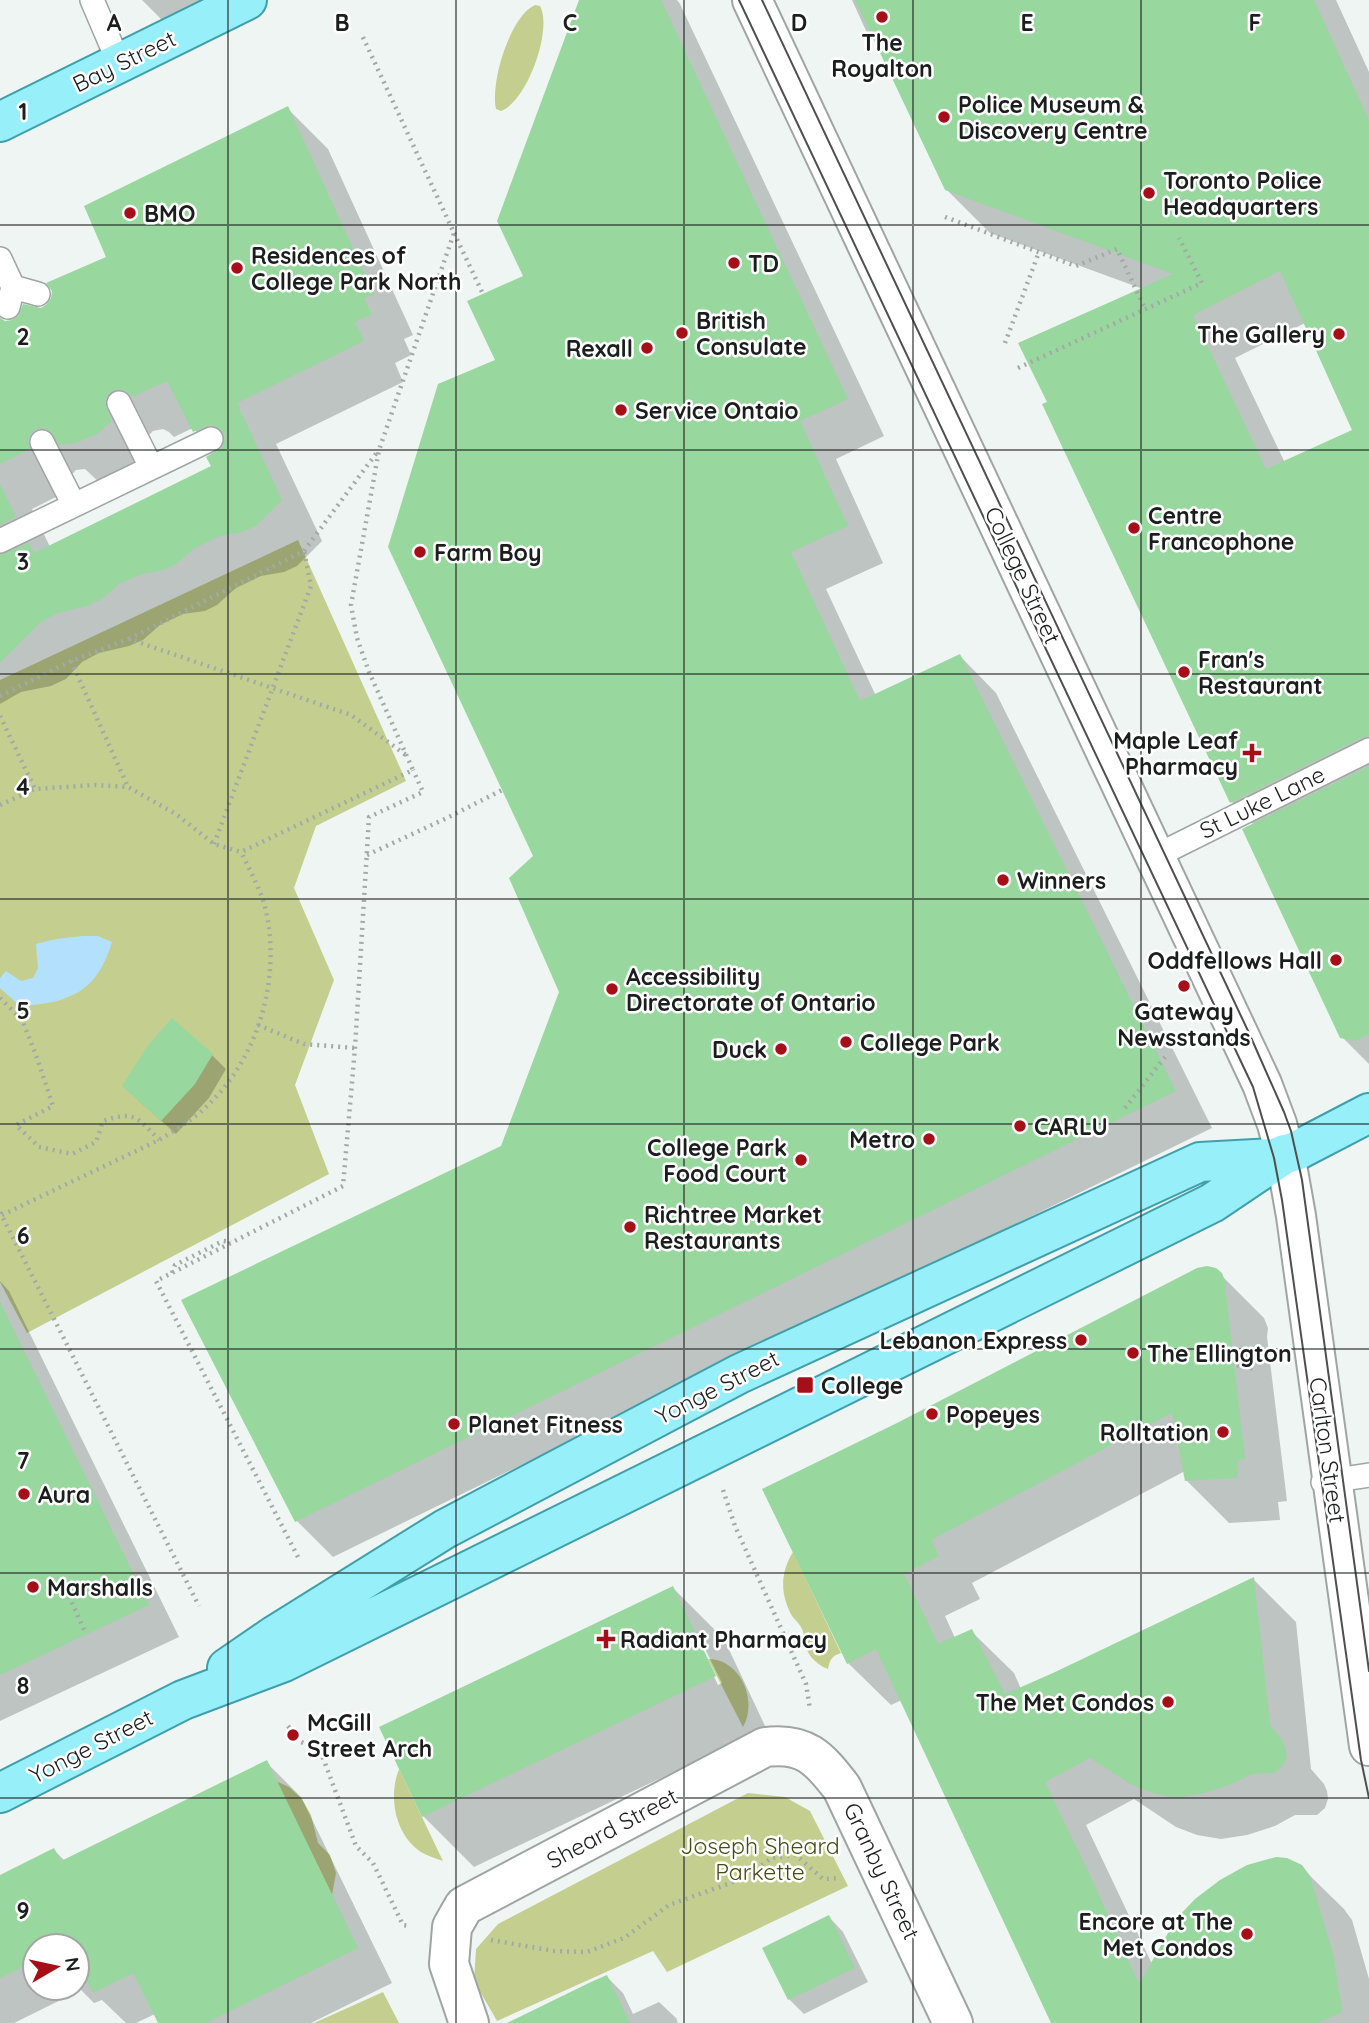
<svg xmlns="http://www.w3.org/2000/svg" width="1369" height="2023" font-family="Quicksand,sans-serif">
	<style>
		.green { fill: #c4cf8f }
		.water { fill: #b3e0fd }
		.shadow { fill: #0003; fill-rule: evenodd }
		.building { fill: #98d79d; fill-rule: evenodd }
		.lines { fill: none; stroke-linecap: round; stroke-linejoin: round }
		.service-casing { stroke: #9fa5a3; stroke-width: 26 }
		.minor-casing { stroke: #9fa5a3; stroke-width: 42 }
		.secondary-casing { stroke: #9fa5a3; stroke-width: 42 }
		.primary-casing { stroke: #3f9faa; stroke-width: 42 }
		.path { stroke: #a4a9a8; stroke-width: 4.5; stroke-dasharray: 2 5; stroke-linecap: butt }
		.service { stroke: #fff; stroke-width: 23 }
		.minor { stroke: #fff; stroke-width: 38 }
		.secondary { stroke: #fff; stroke-width: 38 }
		.primary { stroke: #97effa; stroke-width: 38 }
		.tram { stroke: #4d504e; stroke-width: 2 }
		.grid { fill: none; stroke: #1c1e1d; stroke-width: 2; stroke-opacity: 0.55 }
		.poi-dot { fill: #a60f18; stroke: #fff; stroke-width: 2.5 }
		.labels { text-anchor: middle; dominant-baseline: central; stroke-width: 5; stroke-linejoin: round; paint-order: stroke }
		.poi-label { font-size: 23px; font-weight: bold; fill: #1c1e1d; stroke: #fff; text-anchor: start }
		.street-label { font-size: 23px; fill: #1c1e1d; stroke: #fff }
		.park-label { font-size: 23px; fill: #454d13; stroke: #fff }
		.grid-label { font-size: 23px; text-anchor: middle; font-weight: bold; fill: #1c1e1d; stroke: #fff; stroke-width: 5; stroke-linejoin: round; paint-order: stroke }
	</style>
	<rect width="100%" height="100%" fill="#eef5f3"/>
	<path class="green" d="M535 5 540 6C553 29 527 102 501 111L496 109C490 83 510 16 535 5Z
		M298 540 406 781 316 826 294 888 334 980 295 1085 329 1174 27 1333 0 1282V680Z
		M793 1552 841 1653C832 1656 830 1659 828 1669 815 1664 806 1654 804 1640 803 1636 804 1632 802 1629 800 1624 795 1620 792 1616 780 1594 780 1573 793 1552Z
		M708 1659C741 1659 758 1701 743 1727Z
		M399 1769 443 1861C435 1858 428 1856 421 1852 395 1835 388 1797 399 1769Z
		M276 1781 289 1787 302 1799 311 1815 318 1843 330 1855 336 1873 332 1895Z
		M748 1793 785 1797 810 1811 848 1886 667 1972 653 1951 497 2021 474 1981 476 1949 498 1924Z
		M383 1992 399 2023H314Z"/>
	<path class="water" d="M83 936H98L112 942C97 992 70 1003 20 1006L0 988V978L6 971 21 981 33 978 38 968 36 944 56 939Z"/>
	<path class="shadow" d="M142 0H205L163 21Z
		M580 0H677L680 4 884 436 836 459 883 563 826 589 876 696 960 656 996 693 1212 1128 333 1557 296 1520 503 1147 561 992 535 857 497 361 525 277Z
		M852 0H1336L1369 72V1064L1342 1037 1254 825 1232 802 1044 405 1050 402 1143 289 990 233 946 189 876 42 867 33ZM1305 323 1354 431 1285 463 1235 358Z
		M287 108 328 149 413 335 404 339 411 355 395 363 403 382 276 444 322 541 297 566 284 572 261 576 236 588 217 605 205 611 183 614 160 625 143 640 129 646 99 653 82 662 66 679 51 686 21 692 0 704V318L4 322H12L42 309 109 257ZM193 428 216 453 213 467 50 547 32 509 70 490 71 475 76 470 85 469 102 485 152 462 147 437 153 431 163 429 169 432 174 437Z
		M212 1055 226 1069 209 1098 176 1134 139 1101Z
		M1221 1275 1264 1318 1268 1328 1267 1337 1287 1501 1278 1502 1280 1520 1229 1523 1186 1480 1185 1471 972 1583 980 1599 945 1616 955 1638 971 1631 1014 1673 1021 1689 1253 1579 1296 1622 1311 1769 1324 1784 1327 1791 1328 1799 1325 1808 1317 1815H1295L1275 1826 1247 1835 1221 1839 1197 1835 1176 1827 1134 1799 1086 1825 1152 1964 1300 1866 1344 1909 1352 1920 1369 1979V2023H1053L902 1700 891 1705 848 1663 764 1490Z
		M0 1281 9 1291 179 1637 0 1721Z
		M673 1588 724 1639 766 1728 474 1867 423 1816 382 1728ZM700 1647H704L722 1683 718 1685Z
		M266 1762 301 1797 392 1983 311 2023H160L155 2014 136 2023H126L102 2000 94 2003 81 1990 14 2023H0V1877L54 1850 65 1861ZM35 1946H77V1988H35Z
		M829 1917 843 1932 868 1982 804 2014 789 1999 765 1949Z
		M607 1977 623 1993 633 2014 659 2002 676 2018 678 2023H543Z"/>
	<path class="building" d="M579 0H661L848 399 800 421 848 526 791 552 860 701 960 654 1176 1091 295 1522 181 1300 501 1146 559 992 509 878 533 856 388 547 438 384 495 360 467 301 523 276 497 221Z
		M855 0H1314L1369 120V736L1363 737 1230 803 1042 404 1047 402 1018 343 1173 274 945 190ZM1280 271 1352 430 1266 469 1193 315Z
		M288 106 374 294 364 298 372 314 355 322 364 341 237 403 282 500 256 526 242 532 220 536 195 548 176 564 163 570 142 574 119 584 102 599 87 606 58 613 41 622 0 663V555L29 543 34 553 211 466 206 457 222 447 225 439 224 434 219 428 213 425 205 426 193 432 167 381 132 397 127 392 121 389 112 391 107 396 105 403 112 421 97 434 76 443 59 445 50 431 43 428 36 429 30 435 28 442 30 449 0 464V318L5 321 12 320 18 316 23 304 41 308 47 304 51 298 52 291 46 283 106 257 84 206Z
		M0 484 16 517 0 525Z
		M1369 766V1034L1355 1041 1340 1038 1242 829Z
		M172 1018 213 1054 195 1084 161 1121 122 1086 146 1048Z
		M1207 1266 1216 1268 1222 1273 1226 1284V1294L1245 1459 1237 1460 1238 1478 1185 1481 1172 1413 931 1540 939 1556 904 1574 938 1644 972 1629 1005 1694 1053 1673 1254 1577 1270 1725 1282 1740 1285 1747 1287 1756 1283 1766 1274 1773 1252 1774 1232 1784 1204 1793 1177 1798 1153 1793 1132 1785 1090 1758 1045 1782 1096 1888 1139 1984 1176 1919 1195 1899 1220 1880 1247 1865 1276 1857 1287 1858 1302 1865 1310 1876 1334 1957 1342 2012 1318 2023H1051L876 1649 847 1664 762 1489 899 1422 1197 1268Z
		M0 1302 149 1605 0 1675Z
		M673 1586 716 1676 422 1817 379 1727Z
		M267 1760 358 1948 206 2023H158L133 1973 93 1993 77 1960V1946H70L69 1944 65 1946H35V1961L0 1978V1875L54 1848 61 1861Z
		M829 1915 855 1968 788 2000 762 1948Z
		M607 1975 630 2023H507L591 1982Z"/>
	<g class="lines">
		<g class="service-casing">
			<path id="service" d="M92 0 119 63
				M0 259 13 287 8 307
				M13 287 38 294
				M119 403 151 467
				M42 442 74 505
				M0 541 211 439
				M1156 856 1369 750
				M1323 1482 1369 1475"/>
		</g>
		<g class="minor-casing">
			<path id="minor" d="M469 2023 449 1964 452 1927 464 1906 765 1747C805 1742 819 1758 842 1788L953 2023"/>
		</g>
		<g class="secondary-casing">
			<path id="secondary" d="M752 0 1262 1084 1277 1124 1285 1154 1296 1216 1369 1746"/>
		</g>
		<g class="primary-casing">
			<path id="primary" d="M0 122 247 0
				M227 1668 275 1635 445 1529 739 1374 1200 1162 1274 1158 1296 1151 1369 1113
				M0 1793 183 1700 284 1662 1212 1203 1285 1154"/>
		</g>
		<path class="path" d="M945 217 1076 266 1117 249 1145 309
			M454 233 483 294
			M1005 343 1039 252
			M1018 368 1202 283 1179 238
			M129 639 304 551 378 451
			M71 661 128 787
			M0 696 71 661 129 639 351 715 406 755
			M0 716 35 789
			M0 805 35 789 95 785 128 787 176 814 214 844 241 852 413 770 369 672 357 638 351 605 379 450 454 233 361 33
			M214 844 311 586 304 551
			M367 855 449 817 502 790
			M0 998 22 1020 36 1055 53 1106 16 1125 39 1147 72 1154 96 1142 103 1121C135 1110 138 1118 159 1140
			M258 1025 304 1044 355 1048
			M1125 1108 1165 1057
			M0 1212 199 1606
			M2 1215 159 1140C175 1130 193 1120 207 1106 257 1059 280 983 267 916 263 893 251 873 241 852
			M172 1273 175 1265 223 1241 231 1242
			M1237 1365 1255 1369
			M723 1490 735 1526 806 1684 810 1709
			M298 1557 156 1281 343 1186 355 1048 369 817 423 792 413 770
			M69 1596 86 1634
			M288 1726 301 1742 320 1750 356 1846 373 1863 403 1925 411 1926
			M491 1940 554 1951 587 1952 624 1938 669 1905 747 1877 771 1858 796 1855 823 1879 840 1878"/>
		<use href="#service" class="service"/>
		<use href="#minor" class="minor"/>
		<use href="#secondary" class="secondary"/>
		<use href="#primary" class="primary"/>
		<path class="tram" d="M739 0 1253 1087 1274 1158 1282 1200 1361 1760 1369 1798
			M762 0 1249 1033 1284 1112 1291 1131 1302 1180 1369 1671"/>
	</g>
	<path class="grid" d="M228 0V2023M456 0V2023M684 0V2023M913 0V2023M1141 0V2023M0 225H1369M0 450H1369M0 674H1369M0 899H1369M0 1124H1369M0 1349H1369M0 1573H1369M0 1798H1369"/>
	<g class="poi-dot">
		<circle cx="882" cy="17" r="7"/>
		<circle cx="944" cy="117" r="7"/>
		<circle cx="1149" cy="193" r="7"/>
		<circle cx="130" cy="213" r="7"/>
		<circle cx="734" cy="263" r="7"/>
		<circle cx="237" cy="268" r="7"/>
		<circle cx="682" cy="333" r="7"/>
		<circle cx="1339" cy="334" r="7"/>
		<circle cx="647" cy="348" r="7"/>
		<circle cx="621" cy="410" r="7"/>
		<circle cx="1134" cy="528" r="7"/>
		<circle cx="420" cy="552" r="7"/>
		<circle cx="1184" cy="672" r="7"/>
		<path d="M1248.5 742.5h7v7h7v7h-7v7h-7v-7h-7v-7h7z"/>
		<circle cx="1003" cy="880" r="7"/>
		<circle cx="1336" cy="960" r="7"/>
		<circle cx="1184" cy="986" r="7"/>
		<circle cx="612" cy="989" r="7"/>
		<circle cx="846" cy="1042" r="7"/>
		<circle cx="781" cy="1049" r="7"/>
		<circle cx="1020" cy="1126" r="7"/>
		<circle cx="929" cy="1139" r="7"/>
		<circle cx="801" cy="1160" r="7"/>
		<circle cx="630" cy="1227" r="7"/>
		<circle cx="1081" cy="1340" r="7"/>
		<circle cx="1133" cy="1353" r="7"/>
		<rect x="796" y="1376" width="18" height="18" rx="3.5"/>
		<circle cx="932" cy="1414" r="7"/>
		<circle cx="454" cy="1424" r="7"/>
		<circle cx="1223" cy="1432" r="7"/>
		<circle cx="24" cy="1494" r="7"/>
		<circle cx="33" cy="1587" r="7"/>
		<path d="M602.5 1628.5h7v7h7v7h-7v7h-7v-7h-7v-7h7z"/>
		<circle cx="1168" cy="1702" r="7"/>
		<circle cx="293" cy="1735" r="7"/>
		<circle cx="1247" cy="1934" r="7"/>
	</g>
	<g class="labels">
		<g class="poi-label">
			<text x="882" y="42" text-anchor="middle">The<tspan x="882" dy="26">Royalton</tspan></text>
			<text x="958" y="104">Police Museum &amp;<tspan x="958" dy="26">Discovery Centre</tspan></text>
			<text x="1163" y="180">Toronto Police<tspan x="1163" dy="26">Headquarters</tspan></text>
			<text x="144" y="213">BMO</text>
			<text x="251" y="255">Residences of<tspan x="251" dy="26">College Park North</tspan></text>
			<text x="748" y="263">TD</text>
			<text x="696" y="320">British<tspan x="696" dy="26">Consulate</tspan></text>
			<text x="1325" y="334" text-anchor="end">The Gallery</text>
			<text x="633" y="348" text-anchor="end">Rexall</text>
			<text x="635" y="410">Service Ontaio</text>
			<text x="1148" y="515">Centre<tspan x="1148" dy="26">Francophone</tspan></text>
			<text x="434" y="552">Farm Boy</text>
			<text x="1198" y="659">Fran's<tspan x="1198" dy="26">Restaurant</tspan></text>
			<text x="1238" y="740" text-anchor="end">Maple Leaf<tspan x="1238" dy="26">Pharmacy</tspan></text>
			<text x="1017" y="880">Winners</text>
			<text x="1322" y="960" text-anchor="end">Oddfellows Hall</text>
			<text x="626" y="976">Accessibility<tspan x="626" dy="26">Directorate of Ontario</tspan></text>
			<text x="1184" y="1011" text-anchor="middle">Gateway<tspan x="1184" dy="26">Newsstands</tspan></text>
			<text x="860" y="1042">College Park</text>
			<text x="767" y="1049" text-anchor="end">Duck</text>
			<text x="1034" y="1126">CARLU</text>
			<text x="915" y="1139" text-anchor="end">Metro</text>
			<text x="787" y="1147" text-anchor="end">College Park<tspan x="787" dy="26">Food Court</tspan></text>
			<text x="644" y="1214">Richtree Market<tspan x="644" dy="26">Restaurants</tspan></text>
			<text x="1067" y="1340" text-anchor="end">Lebanon Express</text>
			<text x="1147" y="1353">The Ellington</text>
			<text x="821" y="1385">College</text>
			<text x="946" y="1414">Popeyes</text>
			<text x="468" y="1424">Planet Fitness</text>
			<text x="1209" y="1432" text-anchor="end">Rolltation</text>
			<text x="38" y="1494">Aura</text>
			<text x="47" y="1587">Marshalls</text>
			<text x="620" y="1639">Radiant Pharmacy</text>
			<text x="1154" y="1702" text-anchor="end">The Met Condos</text>
			<text x="307" y="1722">McGill<tspan x="307" dy="26">Street Arch</tspan></text>
			<text x="1233" y="1921" text-anchor="end">Encore at The<tspan x="1233" dy="26">Met Condos</tspan></text>
		</g>
		<g class="street-label">
			<text transform="translate(124 61) rotate(-26)">Bay Street</text>
			<text transform="translate(1023 575) rotate(65)">College Street</text>
			<text transform="translate(1262 802) rotate(-26)">St Luke Lane</text>
			<text transform="translate(717 1387) rotate(-27)">Yonge Street</text>
			<text transform="translate(1328 1450) rotate(82)">Carlton Street</text>
			<text transform="translate(91 1746) rotate(-27)">Yonge Street</text>
			<text transform="translate(612 1828) rotate(-28)">Sheard Street</text>
			<text transform="translate(882 1871) rotate(65)">Granby Street</text>
		</g>
		<g class="park-label">
			<text x="760" y="1845">Joseph Sheard<tspan x="760" dy="26">Parkette</tspan></text>
		</g>
	</g>
	<g class="grid-label">
		<text x="114" y="31">A</text>
		<text x="342" y="31">B</text>
		<text x="570" y="31">C</text>
		<text x="799" y="31">D</text>
		<text x="1027" y="31">E</text>
		<text x="1255" y="31">F</text>
		<text x="23" y="120">1</text>
		<text x="23" y="345">2</text>
		<text x="23" y="570">3</text>
		<text x="23" y="795">4</text>
		<text x="23" y="1019">5</text>
		<text x="23" y="1244">6</text>
		<text x="23" y="1469">7</text>
		<text x="23" y="1694">8</text>
		<text x="23" y="1919">9</text>
	</g>
	<g transform="translate(56 1967) rotate(81)"><circle r="33" fill="#ffffff" stroke="#a4a5a5" stroke-width="2"/>
	<path d="M0-5L12 26L0 18L-12 26Z" fill="#a60f18"/>
	<text y="-10" font-size="19" font-weight="bold" text-anchor="middle" fill="#1c1e1d">N</text>
	</g>
</svg>
